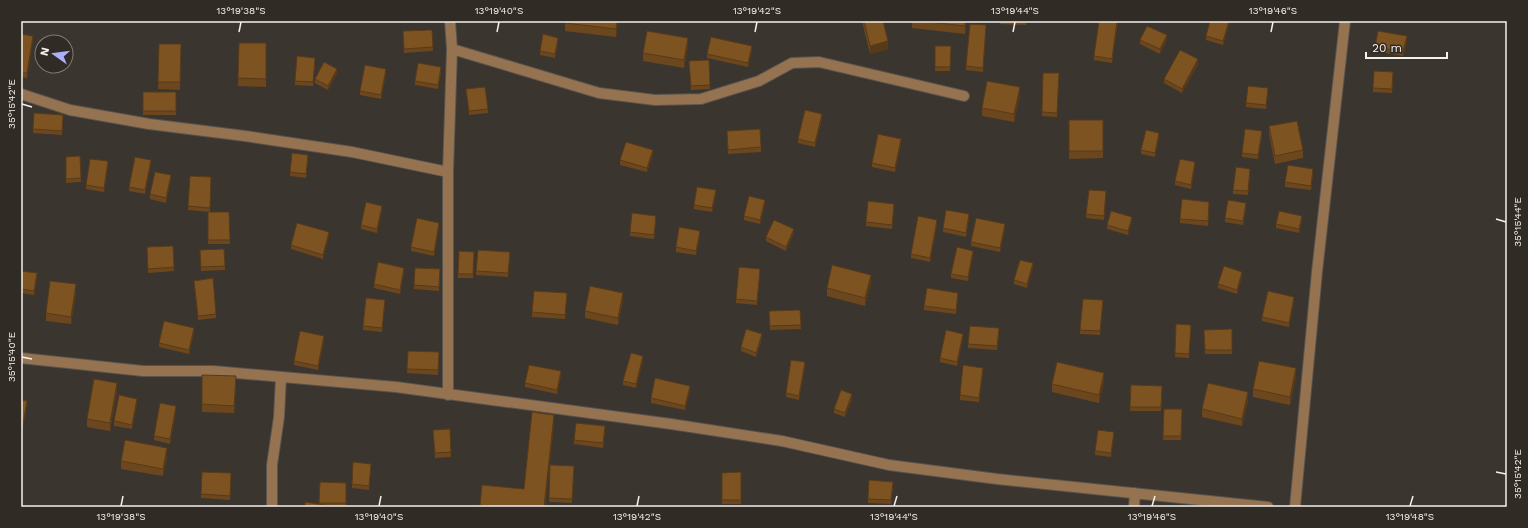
<svg xmlns="http://www.w3.org/2000/svg" width="1528" height="528" font-family="'Work Sans',sans-serif">
	<style>
		.lines { fill: none; stroke-linecap: round; stroke-linejoin: round }
		.minor-casing { stroke: #59534e; stroke-width: 12 }
		.minor { stroke: #957350; stroke-width: 10 }
		.wall { fill: #6c471d }
		.shaded-wall { fill: #583a18 }
		.building { fill: #7d5322; stroke: #583a18 }
		.ticks { fill: none; stroke: #f5f1ed; stroke-width: 1.5 }
		.neatline { fill: none; stroke: #f5f1ed; stroke-width: 1.5 }
		.ticks-label { font-size: 10px; text-anchor: middle; fill: #f5f1ed }
	</style>
	<rect width="100%" height="100%" fill="#3b3530"/>
	<g class="lines">
		<g class="minor-casing">
			<path id="minor" d="M452 49 599 93 655 100 701 99 759 81 792 63 819 62 964 96
				M21 94 70 110 149 124 245 136 352 152 448 172
				M21 358 143 371H213L396 387 671 424 782 441 889 465 997 479 1268 507
				M448 395V172L452 49 450 21
				M272 507V465L279 417 281 377
				M1134 507 1135 493
				M1295 507 1317 272 1345 21"/>
		</g>
		<use href="#minor" class="minor"/>
	</g>
	<path class="wall" d="M565 21H618L616 37 565 31Z
		M862 21H883L888 49 870 54Z
		M912 21H966L965 34 912 28Z
		M1000 21H1026V25L1000 24Z
		M1118 21 1112 63 1094 60V56Z
		M1230 21 1223 45 1206 40V36Z
		M986 29 983 72 966 70V66Z
		M432 30 433 51 404 53 403 31Z
		M21 34 33 40 27 78 21 77Z
		M1167 39 1160 54 1140 44V40Z
		M1407 40 1403 56 1375 51V47Z
		M558 42 555 58 540 55V51Z
		M239 43H266V87L238 86Z
		M159 44H181L180 90 158 89Z
		M688 46 684 68 643 61V53Z
		M935 46H951L950 71H935Z
		M752 50 748 67 707 58V54Z
		M709 60 710 89 691 90 689 61Z
		M315 62 313 86 295 85V81Z
		M1198 64 1182 93 1164 83V79Z
		M441 71 438 89 415 85V81Z
		M337 73 328 90 315 83V79Z
		M386 73 381 99 360 95V91Z
		M1043 73H1059L1057 117 1042 116Z
		M1393 76 1392 93 1373 92V88Z
		M466 89 488 109V113L469 115Z
		M143 92H176V115H143Z
		M1268 92 1266 109 1246 107V103Z
		M1020 95 1014 122 982 116V108Z
		M63 115 62 135 33 133V129Z
		M822 118 815 147 798 143V139Z
		M1069 120H1103V158L1069 159Z
		M1269 126 1303 150V158L1275 164 1269 134Z
		M727 131 761 147V152L728 154Z
		M1262 135 1258 159 1242 157V153Z
		M1159 137 1155 157 1141 154V150Z
		M901 143 895 172 872 167V163Z
		M653 154 647 172 620 165V160Z
		M80 156 81 182 66 183V157Z
		M308 159 306 178 290 176V172Z
		M151 164 145 194 129 191V187Z
		M108 165 104 192 86 189V185Z
		M1195 166 1191 189 1175 185V181Z
		M1250 173 1248 195 1233 194V190Z
		M1313 173 1311 190 1285 187V182Z
		M190 176 211 177 210 212 188 210Z
		M171 179 166 203 150 199V194Z
		M716 194 712 212 694 209V205Z
		M1106 195 1104 220 1086 218V214Z
		M765 204 760 224 744 220V216Z
		M1209 206 1208 226 1180 223V219Z
		M1246 207 1243 225 1225 222V218Z
		M894 208 892 229 866 226V222Z
		M382 210 377 233 361 229V225Z
		M208 212H229L230 244H208Z
		M969 218 966 237 943 232V228Z
		M656 220 654 239 630 236V232Z
		M1302 220 1299 233 1276 228V224Z
		M1132 221 1128 235 1107 229V225Z
		M937 224 930 262 911 258V254Z
		M439 227 434 256 411 251V247Z
		M1005 228 1000 252 971 246V242Z
		M794 233 786 251 766 241V237Z
		M700 235 696 255 676 252V247Z
		M329 236 323 259 291 249V245Z
		M173 246 174 271 148 273 147 247Z
		M224 249 225 270 201 271 200 250Z
		M973 255 968 281 951 278V274Z
		M474 256 473 278H458V274Z
		M510 256 508 277 476 275V271Z
		M1033 267 1027 288 1014 284V280Z
		M415 268 440 269 439 291 414 289Z
		M21 271 37 277 34 295 21 293Z
		M404 272 400 294 374 288V284Z
		M760 273 757 305 736 303V299Z
		M1242 276 1237 294 1218 288V284Z
		M194 281 216 314V318L198 320Z
		M871 283 865 306 827 296V288Z
		M76 292 71 324 46 321V313Z
		M567 297 565 319 532 317V312Z
		M958 297 956 314 924 310V306Z
		M623 300 618 325 585 318V311Z
		M1294 301 1289 327 1262 321V317Z
		M385 304 382 332 363 330V326Z
		M1103 304 1100 335 1080 334V330Z
		M800 310 801 329 770 330 769 311Z
		M1176 324 1191 325 1189 358 1175 357Z
		M1232 329V354H1205L1204 330Z
		M194 332 189 354 159 347V343Z
		M999 332 997 350 968 348V344Z
		M963 338 957 366 940 362V358Z
		M762 339 756 357 741 351V347Z
		M324 340 318 370 294 365V361Z
		M408 351 439 352 438 375 407 373Z
		M643 360 636 388 623 385V381Z
		M805 366 799 400 786 397V393Z
		M983 372 979 402 960 400V395Z
		M202 375 236 384 234 413 202 412Z
		M561 375 557 394 525 387V383Z
		M1296 376 1290 405 1253 397V389Z
		M1104 380 1099 403 1052 392V384Z
		M1131 385 1162 386 1161 411H1130Z
		M690 390 685 410 651 403V398Z
		M117 391 110 431 87 427V419Z
		M852 399 845 417 834 413V409Z
		M1248 400 1242 426 1202 417V409Z
		M137 403 132 429 114 426V421Z
		M1164 409H1182L1181 440H1163Z
		M176 410 170 444 154 440V436Z
		M554 423 545 507H480L482 485 524 489Z
		M433 430 451 452V457L435 458Z
		M605 430 603 448 574 444V440Z
		M1114 436 1111 457 1095 455V451Z
		M167 456 163 476 121 469V461Z
		M550 465 574 466 572 503 549 502Z
		M371 468 369 490 352 488V484Z
		M741 472V504H722V473Z
		M231 478 230 500 201 498V494Z
		M320 482 346 483V507H305L319 504Z
		M893 486 891 504 868 503V499Z"/>
	<path class="shaded-wall" d="M617 21H618L616 37V29Z
		M965 21H966L965 34Z
		M1117 21H1118L1112 63V59Z
		M1229 21H1230L1223 45V41Z
		M1167 35V39L1160 54V49Z
		M33 36V40L27 78V73Z
		M1407 36V40L1403 56V52Z
		M558 38V42L555 58V54Z
		M688 38V46L684 68V60Z
		M888 41V49L870 54V46Z
		M752 46V50L748 67V63Z
		M1198 59V64L1182 93V89Z
		M441 67V71L438 89V85Z
		M337 69V73L328 90V86Z
		M386 69V73L381 99V95Z
		M1020 87V95L1014 122V114Z
		M822 114V118L815 147V143Z
		M1262 131V135L1258 159V155Z
		M1159 133V137L1155 157V153Z
		M901 139V143L895 172V168Z
		M653 150V154L647 172V168Z
		M151 160V164L145 194V190Z
		M108 161V165L104 192V188Z
		M1195 162V166L1191 189V185Z
		M1313 169V173L1311 190V186Z
		M171 175V179L166 203V198Z
		M716 190V194L712 212V208Z
		M765 200V204L760 224V220Z
		M1246 203V207L1243 225V221Z
		M382 206V210L377 233V229Z
		M969 214V218L966 237V233Z
		M1302 216V220L1299 233V229Z
		M1132 217V221L1128 235V231Z
		M937 220V224L930 262V258Z
		M439 223V227L434 256V252Z
		M1005 224V228L1000 252V248Z
		M794 229V233L786 251V247Z
		M700 231V235L696 255V251Z
		M329 232V236L323 259V255Z
		M973 251V255L968 281V277Z
		M1033 263V267L1027 288V284Z
		M404 268V272L400 294V290Z
		M1242 272V276L1237 294V290Z
		M37 273V277L34 295V291Z
		M871 275V283L865 306V298Z
		M76 284V292L71 324V317Z
		M623 293V300L618 325V318Z
		M958 293V297L956 314V310Z
		M1294 297V301L1289 327V323Z
		M194 328V332L189 354V350Z
		M762 334V339L756 357V353Z
		M963 334V338L957 366V362Z
		M324 336V340L318 370V366Z
		M643 356V360L636 388V384Z
		M805 362V366L799 400V396Z
		M983 368V372L979 402V398Z
		M1296 368V376L1290 405V397Z
		M561 371V375L557 394V390Z
		M1104 373V380L1099 403V395Z
		M117 383V391L110 431V423Z
		M690 386V390L685 410V406Z
		M1248 392V400L1242 426V419Z
		M852 394V399L845 417V413Z
		M137 399V403L132 429V425Z
		M27 401V405L22 434V430Z
		M176 406V410L170 444V439Z
		M554 415V423L545 507H544Z
		M1114 432V436L1111 457V453Z
		M167 448V456L163 476V469Z"/>
	<path class="building" d="M565 21H617L616 29 565 23Z
		M864 21H883L888 41 870 46Z
		M920 21H965V26Z
		M1099 21H1117L1112 59 1094 56Z
		M1210 21H1229L1223 41 1206 36Z
		M970 24 986 25 983 68 966 66Z
		M1147 26 1167 35 1160 49 1140 40Z
		M432 30 433 47 404 49 403 31Z
		M647 31 688 38 684 60 643 53Z
		M1378 31 1407 36 1403 52 1375 47Z
		M21 34 33 36 27 73H21Z
		M543 34 558 38 555 54 540 51Z
		M711 37 752 46 748 63 707 54Z
		M239 43H266V79L238 78Z
		M159 44H181L180 82H158Z
		M935 46H951L950 67H935Z
		M1180 50 1198 59 1182 89 1164 79Z
		M297 56 315 58 313 82 295 81Z
		M709 60 710 85 691 86 689 61Z
		M324 62 337 69 328 86 315 79Z
		M418 63 441 67 438 85 415 81Z
		M365 65 386 69 381 95 360 91Z
		M1374 71 1393 72 1392 89 1373 88Z
		M1043 73H1059L1057 113 1042 112Z
		M987 81 1020 87 1014 114 982 108Z
		M1248 86 1268 88 1266 105 1246 103Z
		M485 87 488 109 469 111 466 89Z
		M143 92H176V111H143Z
		M805 110 822 114 815 143 798 139Z
		M34 113 63 115 62 131 33 129Z
		M1069 120H1103V151H1069Z
		M1297 121 1303 150 1275 156 1269 126Z
		M760 129 761 147 728 150 727 131Z
		M1245 129 1262 131 1258 155 1242 153Z
		M1146 130 1159 133 1155 153 1141 150Z
		M878 134 901 139 895 168 872 163Z
		M626 142 653 150 647 168 620 160Z
		M292 153 308 155 306 174 290 172Z
		M80 156 81 178 66 179V157Z
		M135 157 151 160 145 190 129 187Z
		M90 159 108 161 104 188 86 185Z
		M1180 159 1195 162 1191 185 1175 181Z
		M1288 165 1313 169 1311 186 1285 182Z
		M1236 167 1250 169 1248 191 1233 190Z
		M155 172 171 175 166 198 150 194Z
		M190 176 211 177 210 208 188 206Z
		M697 187 716 190 712 208 694 205Z
		M1089 190 1106 191 1104 216 1086 214Z
		M749 196 765 200 760 220 744 216Z
		M1182 199 1209 202 1208 221 1180 219Z
		M1228 200 1246 203 1243 221 1225 218Z
		M868 201 894 204 892 225 866 222Z
		M366 202 382 206 377 229 361 225Z
		M946 210 969 214 966 233 943 228Z
		M1111 211 1132 217 1128 231 1107 225Z
		M1279 211 1302 216 1299 229 1276 224Z
		M208 212H229L230 240H208Z
		M632 213 656 216 654 235 630 232Z
		M918 216 937 220 930 258 911 254Z
		M417 218 439 223 434 252 411 247Z
		M976 218 1005 224 1000 248 971 242Z
		M774 220 794 229 786 247 766 237Z
		M297 223 329 232 323 255 291 245Z
		M679 227 700 231 696 251 676 247Z
		M173 246 174 267 148 269 147 247Z
		M957 247 973 251 968 277 951 274Z
		M224 249 225 266 201 267 200 250Z
		M478 250 510 252 508 273 476 271Z
		M459 251 474 252 473 274H458Z
		M1020 260 1033 263 1027 284 1014 280Z
		M378 262 404 268 400 290 374 284Z
		M832 265 871 275 865 298 827 288Z
		M1224 266 1242 272 1237 290 1218 284Z
		M739 267 760 269 757 301 736 299Z
		M415 268 440 269 439 287 414 285Z
		M21 271 37 273 34 291 21 289Z
		M213 278 216 314 198 316 194 281Z
		M50 281 76 284 71 317 46 313Z
		M590 286 623 293 618 318 585 311Z
		M927 288 958 293 956 310 924 306Z
		M534 291 567 293 565 315 532 312Z
		M1268 291 1294 297 1289 323 1262 317Z
		M366 298 385 300 382 328 363 326Z
		M1083 299 1103 300 1100 331 1080 330Z
		M800 310 801 325 770 326 769 311Z
		M164 321 194 328 189 350 159 343Z
		M1176 324 1191 325 1189 354 1175 353Z
		M970 326 999 328 997 346 968 344Z
		M746 329 762 334 756 353 741 347Z
		M1232 329V350H1205L1204 330Z
		M946 330 963 334 957 362 940 358Z
		M300 331 324 336 318 366 294 361Z
		M408 351 439 352 438 370 407 369Z
		M631 353 643 356 636 384 623 381Z
		M791 360 805 362 799 396 786 393Z
		M1259 361 1296 368 1290 397 1253 389Z
		M1057 362 1104 373 1099 395 1052 384Z
		M529 365 561 371 557 390 525 383Z
		M963 365 983 368 979 398 960 395Z
		M202 375 236 376 234 406 202 404Z
		M655 378 690 386 685 406 651 398Z
		M94 379 117 383 110 423 87 419Z
		M1208 383 1248 392 1242 419 1202 409Z
		M1131 385 1162 386 1161 407H1130Z
		M841 390 852 394 845 413 834 409Z
		M119 395 137 399 132 425 114 421Z
		M21 400 27 401 22 430H21Z
		M160 403 176 406 170 439 154 436Z
		M1164 409H1182L1181 436H1163Z
		M532 412 554 415 544 507H494L480 505 482 485 524 489Z
		M576 423 605 426 603 443 574 440Z
		M450 429 451 452 435 453 433 430Z
		M1098 430 1114 432 1111 453 1095 451Z
		M125 440 167 448 163 469 121 461Z
		M353 462 371 464 369 486 352 484Z
		M550 465 574 466 572 499 549 498Z
		M202 472 231 473 230 496 201 494Z
		M741 472V500H722V473Z
		M869 480 893 482 891 500 868 499Z
		M320 482 346 483V503H319Z
		M305 502 331 506V507H305Z"/>
	<path class="ticks" d="M239 32 241 22M497 32 499 22M755 32 757 22M1013 32 1015 22M1271 32 1273 22M22 104 32 107M1496 219 1506 222M22 357 32 359M1496 472 1506 474M121 506 123 496M379 506 381 496M637 506 639 496M894 506 897 496M1152 506 1155 496M1410 506 1413 496"/>
	<rect width="1528" height="528" fill="none" stroke="#312b26" stroke-width="44"/>
	<g transform="translate(54 54) rotate(284)"><circle r="19" fill="#312b26" stroke="#7f7a76"/>
	<path d="M0-3L7 15L0 10L-7 15Z" fill="#adaffb"/>
	<text y="-6" font-size="11" font-weight="bold" text-anchor="middle" fill="#f5f1ed">N</text>
	</g>
	<path d="M1366 52v6h81v-6" fill="none" stroke="#f5f1ed" stroke-width="2"/>
	<text x="1372" y="52" font-size="12" fill="#f5f1ed" stroke="#312b26" stroke-width="3" paint-order="stroke">20 m</text>
	<rect x="22" y="22" width="1484" height="484" class="neatline"/>
	<g class="ticks-label">
		<text x="241" y="14">13°19'38"S</text>
		<text x="499" y="14">13°19'40"S</text>
		<text x="757" y="14">13°19'42"S</text>
		<text x="1015" y="14">13°19'44"S</text>
		<text x="1273" y="14">13°19'46"S</text>
		<text transform="translate(11 104) rotate(-90)" y="4">35°15'42"E</text>
		<text transform="translate(1517 222) rotate(-90)" y="4">35°15'44"E</text>
		<text transform="translate(11 357) rotate(-90)" y="4">35°15'40"E</text>
		<text transform="translate(1517 474) rotate(-90)" y="4">35°15'42"E</text>
		<text x="121" y="520">13°19'38"S</text>
		<text x="379" y="520">13°19'40"S</text>
		<text x="637" y="520">13°19'42"S</text>
		<text x="894" y="520">13°19'44"S</text>
		<text x="1152" y="520">13°19'46"S</text>
		<text x="1410" y="520">13°19'48"S</text>
	</g>
</svg>
